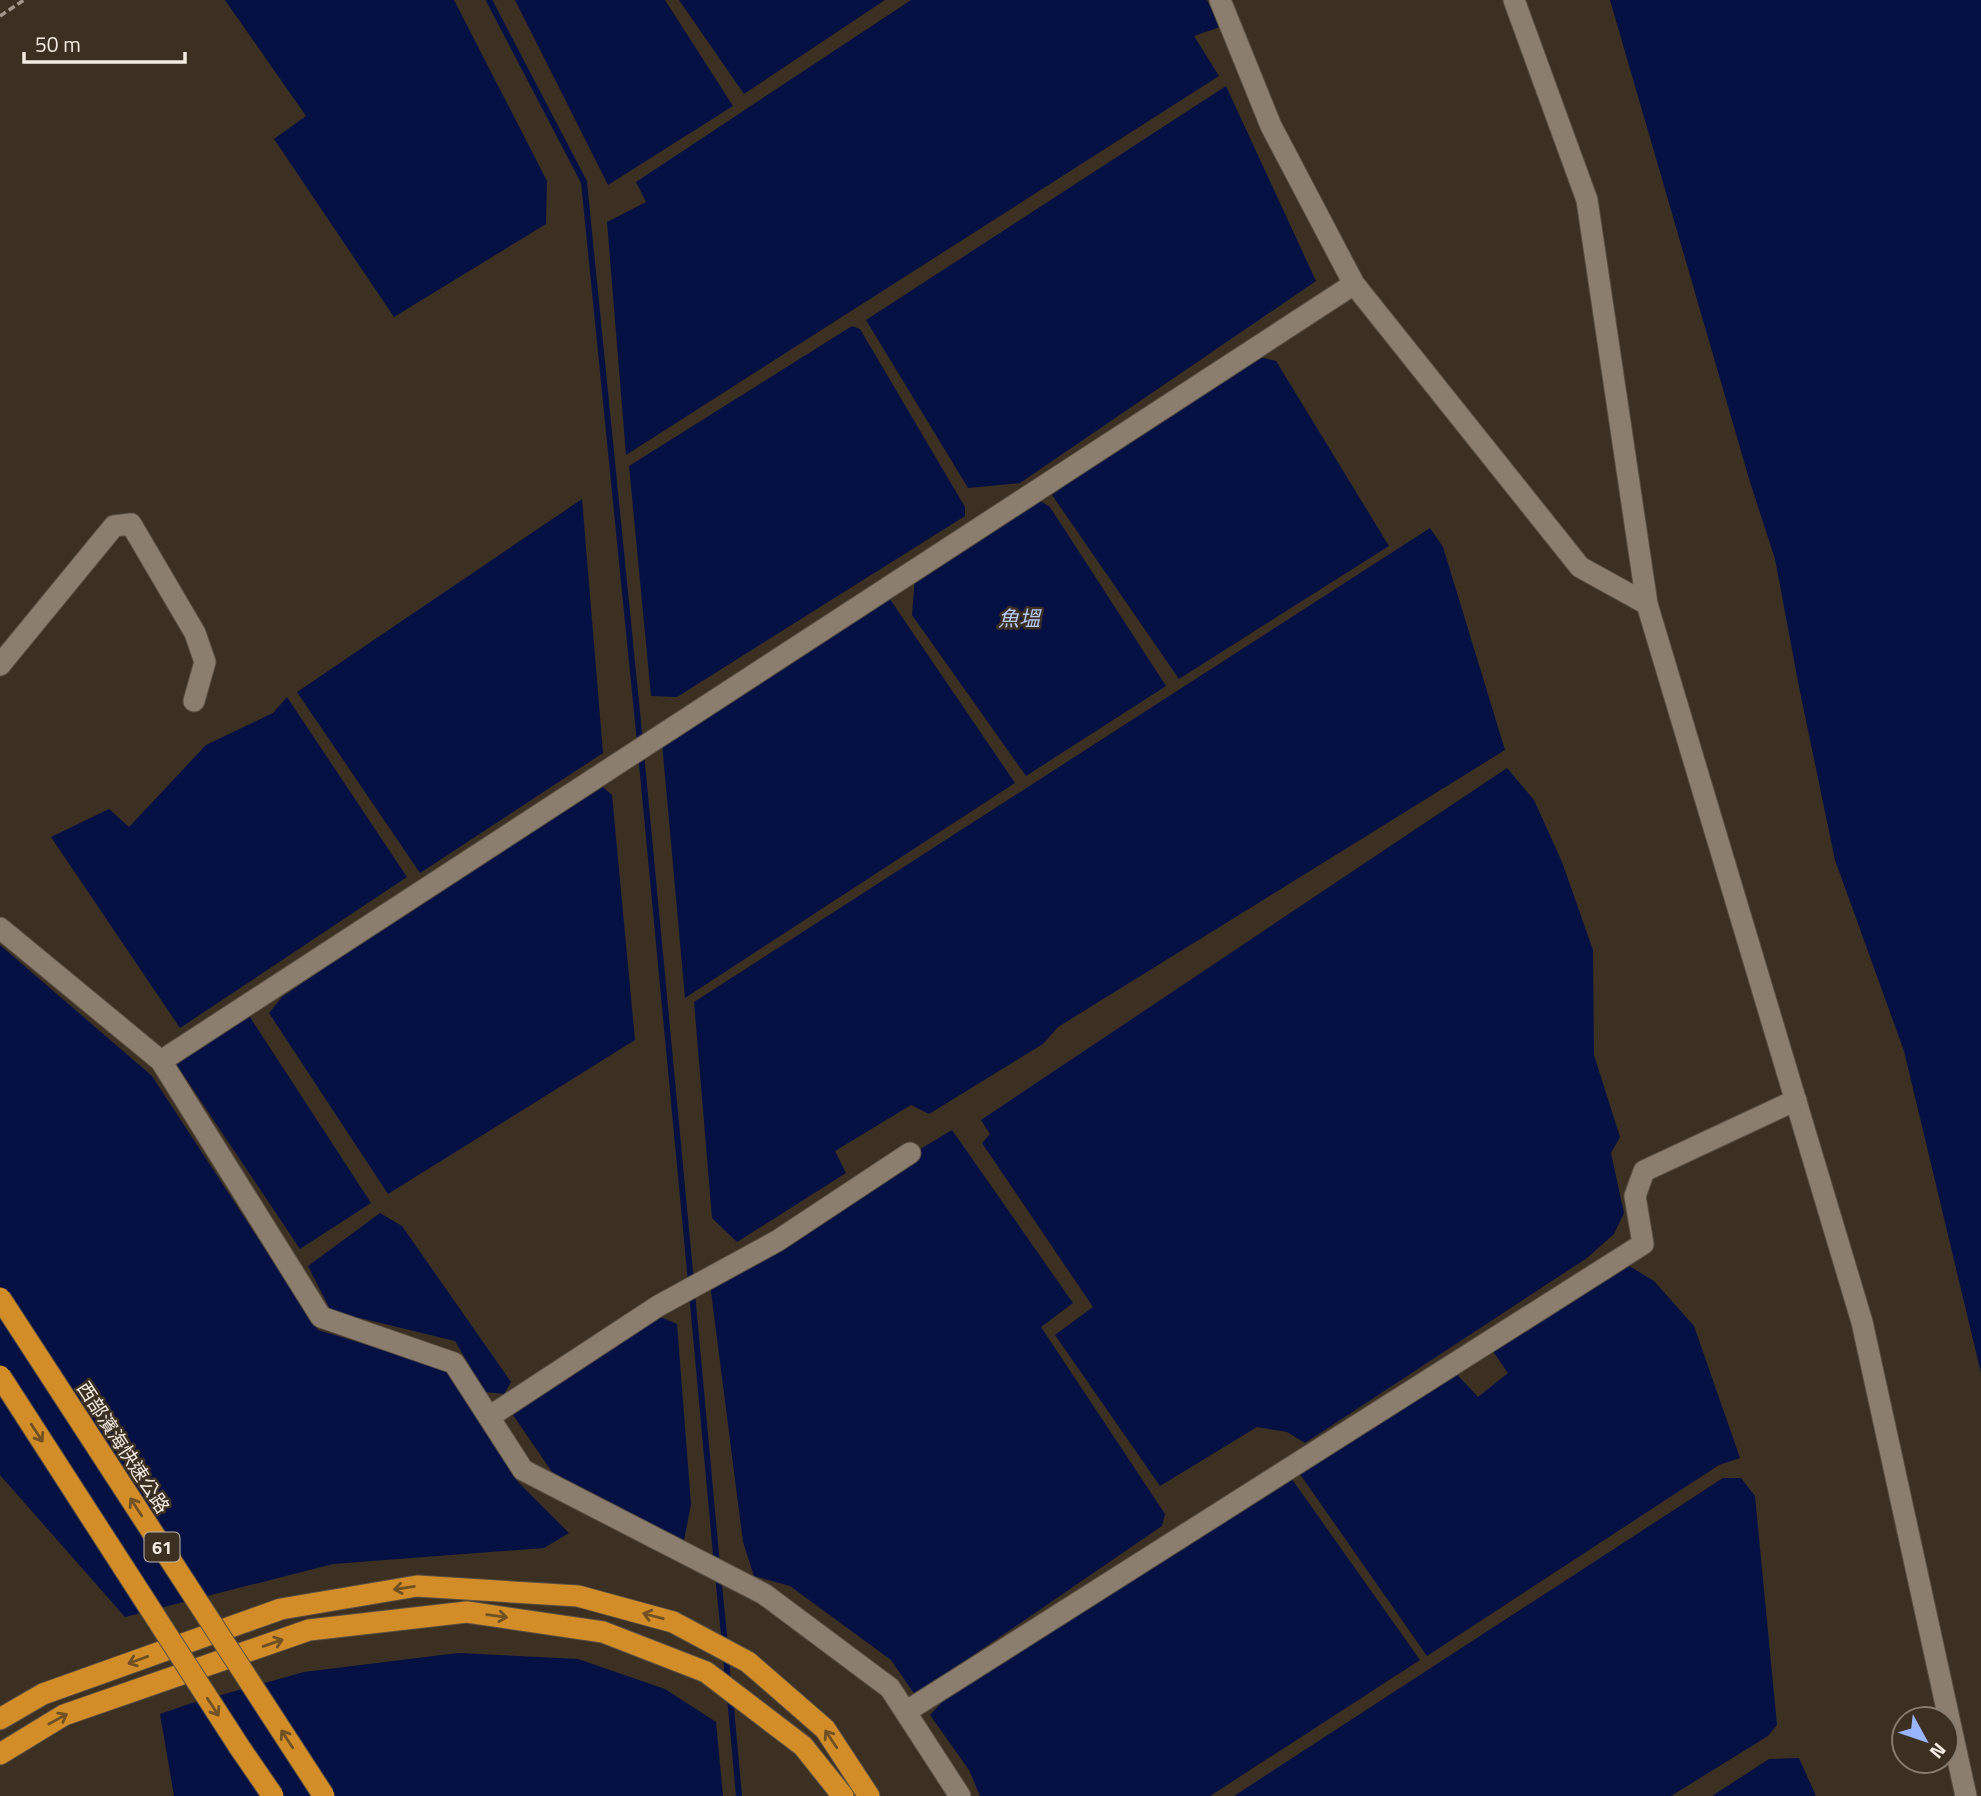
<svg xmlns="http://www.w3.org/2000/svg" width="1981" height="1796" font-family="'Titillium Web','Noto Sans TC',sans-serif">
	<style>
		.water { fill: #061143 }
		.lines { fill: none; stroke-linecap: round; stroke-linejoin: round }
		.stream { stroke: #061143; stroke-width: 6 }
		.minor-casing { stroke: #594f42; stroke-width: 23 }
		.highway-casing { stroke: #594f42; stroke-width: 23 }
		.path { stroke: #a0968b; stroke-width: 3.5; stroke-dasharray: 7 3.5; stroke-linecap: butt }
		.minor { stroke: #8c7e6e; stroke-width: 21 }
		.highway { stroke: #d28d29; stroke-width: 21 }
		.highway-bridge-casing { stroke: #594f42; stroke-width: 23; stroke-linecap: butt }
		.highway-bridge { stroke: #d28d29; stroke-width: 21 }
		.oneway { stroke: #705124 }
		.labels { text-anchor: middle; dominant-baseline: central; stroke-width: 5; stroke-linejoin: round; paint-order: stroke }
		.shield { fill: #3c3022; stroke: #bcb3a8; stroke-width: 2 }
		.shield-label { font-size: 18px; font-weight: bold; fill: #f3ebe2 }
		.street-label { font-size: 19px; fill: #f3ebe2; stroke: #3c3022 }
		.water-label { font-size: 21px; font-style: italic; fill: #b5cafd; stroke: #3c3022 }
	</style>
	<rect width="100%" height="100%" fill="#3c3022"/>
	<path class="water" d="M225 0H454L547 181 546 224 394 317 274 139 306 116Z
		M515 0H665L733 106 608 185Z
		M679 0H885L744 94Z
		M911 0H1207L1220 27 1194 36 1219 76 626 455 607 222 646 202 636 182Z
		M1610 0H1981V1373L1904 1051 1835 860 1799 687 1775 559 1750 482Z
		M1226 86 1316 281 1020 483 968 488 866 320Z
		M852 326 860 329 965 507V516L677 697 651 696 629 466Z
		M1247 354 1276 361 1389 546 1179 679 1052 495Z
		M1036 498 1050 507 1166 686 1026 776 912 615 915 576Z
		M582 499 603 753 420 873 297 692Z
		M1430 528 1443 547 1505 750 1058 1027 1043 1044 929 1114 911 1105 835 1151 846 1173 737 1242 712 1218 694 1002Z
		M883 589 1015 783 685 998 662 743Z
		M287 697 407 877 180 1028 51 837 109 809 129 827 206 745 273 713Z
		M1507 768 1534 800 1562 862 1593 950 1594 1055 1620 1137 1611 1153 1624 1213 1614 1234 1587 1258 1305 1443 1287 1432 1257 1427 1160 1486 1055 1335 1093 1307 982 1143 990 1134 981 1120Z
		M597 782 612 795 635 1040 388 1194 269 1013 282 997Z
		M0 945 152 1076 318 1330 449 1370 517 1481 569 1533 544 1548 333 1564 125 1617 0 1475Z
		M248 1014 371 1203 300 1249 176 1064Z
		M952 1130 1073 1303 1041 1327 1165 1514 1162 1526 915 1695 891 1660 790 1586 754 1576 743 1542 709 1276Z
		M380 1213 402 1226 511 1382 504 1394 485 1392 455 1341 331 1311 308 1266Z
		M1626 1264 1654 1281 1694 1326 1740 1458 1719 1465 1427 1656 1295 1467 1452 1369 1478 1397 1508 1373 1490 1347Z
		M653 1314 677 1324 691 1504 683 1546 552 1472 513 1415Z
		M1289 1475 1420 1660 1210 1796H980L969 1770 930 1715 948 1696Z
		M1723 1478H1741L1755 1496 1777 1725 1768 1736 1671 1796H1234Z
		M458 1653 578 1659 665 1689 716 1722 723 1796H174L160 1714 189 1704 304 1672Z
		M1799 1758 1816 1796H1712L1769 1759Z"/>
	<g class="lines">
		<path class="stream" d="M489 0 584 182 640 742
			M641 753 691 1282
			M692 1293 717 1565
			M718 1575 725 1645
			M726 1656 728 1683
			M730 1697 739 1796"/>
		<g class="minor-casing">
			<path id="minor" d="M1220 0 1271 126 1354 284 1580 567 1647 604
				M1514 0 1587 200 1647 604 1862 1322 1966 1796
				M0 665 114 526 131 524 195 633 205 662 194 701
				M0 928 161 1061 321 1317 454 1363 523 1470 764 1594 890 1688 960 1796
				M161 1061 1354 284
				M489 1417 658 1306 777 1241 910 1153
				M907 1711 1643 1244 1635 1196 1644 1171 1796 1100"/>
		</g>
		<g class="highway-casing">
			<path id="highway" d="M0 1719 43 1694 281 1609 417 1586 578 1596 673 1622 748 1662 825 1729 869 1796
				M0 1754 64 1715 309 1630 467 1612 603 1632 706 1672 803 1746 843 1796"/>
		</g>
		<path class="path" d="M0 16 24 0"/>
		<use href="#minor" class="minor"/>
		<use href="#highway" class="highway"/>
		<g class="highway-bridge-casing">
			<path id="highway-bridge" d="M0 1298 324 1796
				M0 1376 240 1748 273 1796"/>
		</g>
		<use href="#highway-bridge" class="highway-bridge"/>
	</g>
	<defs><path id="oneway-shaft" d="M-6 0H5M1.5-3L5.5 0L1.5 3" fill="none" stroke-width="1.6" stroke-linecap="round" stroke-linejoin="round" transform="scale(1.75)"/></defs>
	<g class="oneway">
		<use href="#oneway-shaft" transform="translate(37 1433) rotate(57)"/>
		<use href="#oneway-shaft" transform="translate(136 1507) rotate(-123)"/>
		<use href="#oneway-shaft" transform="translate(404 1588) rotate(171)"/>
		<use href="#oneway-shaft" transform="translate(497 1616) rotate(8)"/>
		<use href="#oneway-shaft" transform="translate(653 1616) rotate(-165)"/>
		<use href="#oneway-shaft" transform="translate(273 1643) rotate(-19)"/>
		<use href="#oneway-shaft" transform="translate(138 1660) rotate(160)"/>
		<use href="#oneway-shaft" transform="translate(213 1707) rotate(57)"/>
		<use href="#oneway-shaft" transform="translate(58 1719) rotate(-29)"/>
		<use href="#oneway-shaft" transform="translate(287 1739) rotate(-123)"/>
		<use href="#oneway-shaft" transform="translate(831 1739) rotate(-124)"/>
	</g>
	<g class="labels">
		<rect class="shield" x="144.5" y="1532.5" width="35" height="29" rx="5"/>
		<g class="shield-label">
			<text x="162" y="1547">61</text>
		</g>
		<g class="street-label">
			<text transform="translate(124 1447) rotate(57)">西部濱海快速公路</text>
		</g>
		<g class="water-label">
			<text x="1019" y="618">魚塭</text>
		</g>
	</g>
	<g transform="translate(1925 1740) rotate(130)"><circle r="33" fill="#3c3022" stroke="#857b6f" stroke-width="2"/>
	<path d="M0-5L12 26L0 18L-12 26Z" fill="#98b5fd"/>
	<text y="-10" font-size="19" font-weight="bold" text-anchor="middle" fill="#f3ebe2">N</text>
	</g>
	<path d="M24 52v10h161v-10" fill="none" stroke="#f3ebe2" stroke-width="3.5"/>
	<text x="35" y="52" font-size="21" fill="#f3ebe2" stroke="#3c3022" stroke-width="5" paint-order="stroke">50 m</text>
</svg>
